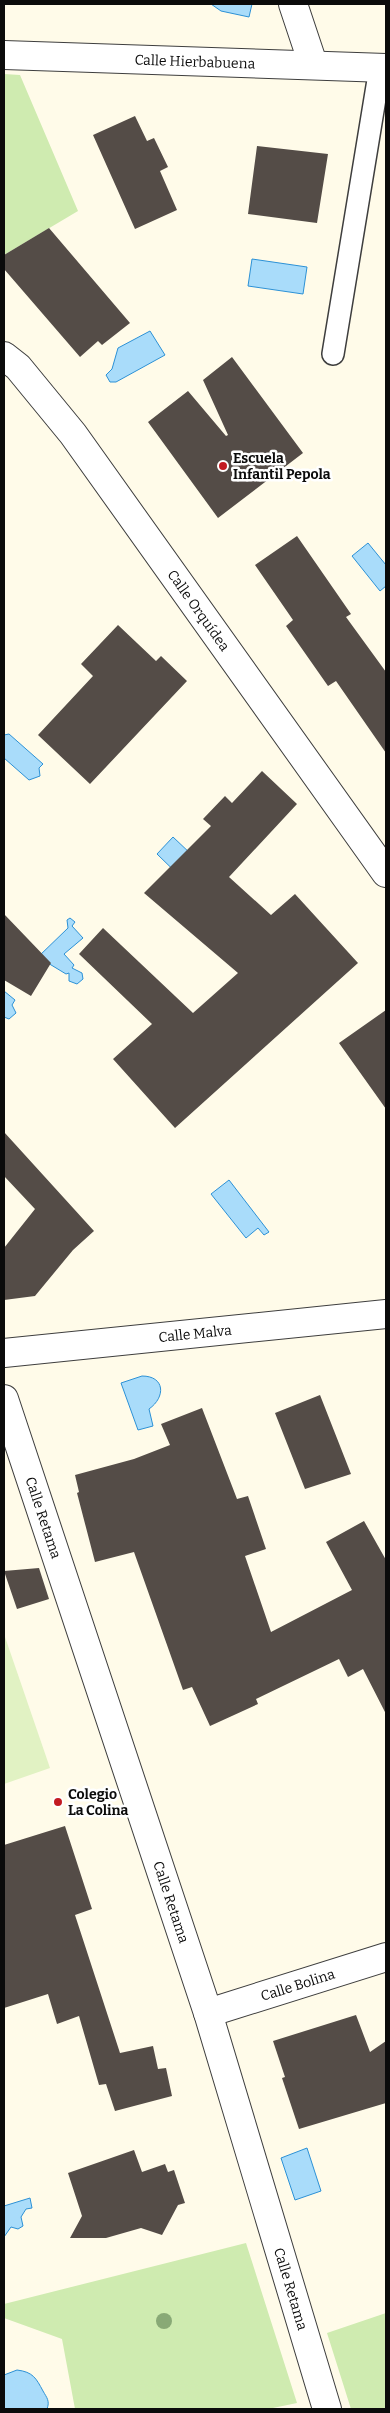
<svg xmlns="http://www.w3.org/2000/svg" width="390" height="2413" font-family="Bitter,serif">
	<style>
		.green { fill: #cfebb0 }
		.pitch { fill: #e1f2c3 }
		.water { fill: #a9dcfa; stroke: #2c91d6 }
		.building { fill: #544c47 }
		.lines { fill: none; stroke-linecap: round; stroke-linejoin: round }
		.service-casing { stroke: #3e3e3e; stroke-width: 24 }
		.minor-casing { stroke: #3e3e3e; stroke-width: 30 }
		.tertiary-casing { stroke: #3e3e3e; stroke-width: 30 }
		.service { stroke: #fff; stroke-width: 21 }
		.minor { stroke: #fff; stroke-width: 28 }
		.tertiary { stroke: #fff; stroke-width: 28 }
		.tree { fill: #89a976 }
		.poi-dot { fill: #c31b22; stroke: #fff; stroke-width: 2 }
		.labels { text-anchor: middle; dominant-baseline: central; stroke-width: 5; stroke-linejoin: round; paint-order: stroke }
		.street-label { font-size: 14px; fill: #0b0b0b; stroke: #fff }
		.poi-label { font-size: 14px; font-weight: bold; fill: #0b0b0b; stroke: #fff; text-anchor: start }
	</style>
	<rect width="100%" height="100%" fill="#fffbe9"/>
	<path class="green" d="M4 74 20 75 78 211 4 255Z
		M246 2243 297 2403 268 2409H75L62 2339 4 2318V2304Z
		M386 2313V2409H351L327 2333Z"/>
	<path class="pitch" d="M4 1634 50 1768 4 1784Z"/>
	<path class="water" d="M211 4H252L249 17 221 11Z
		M252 259 307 267 303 294 248 286Z
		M150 331 165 355 116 382H110L106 375 112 369 118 348Z
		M368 543 386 565V586L380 591 352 556Z
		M9 734 43 764 39 768 40 776 29 780 4 758V735Z
		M173 837 210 872 193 889 157 854Z
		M70 918 75 922 72 926 83 938 64 954 74 965 72 968 82 973 83 979 77 984 69 981V973L66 974 38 957 68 928 67 920Z
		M4 991 15 1000 12 1005 16 1013 9 1019 4 1017Z
		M229 1180 269 1232 264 1235 258 1228 246 1238 211 1194Z
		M142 1376C165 1376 166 1397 149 1409L153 1426 138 1430 121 1383Z
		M307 2148 321 2191 295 2200 281 2158Z
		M30 2198 32 2208 26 2209 21 2217 23 2226 18 2229 11 2227 4 2237V2206Z
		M17 2370C33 2372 36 2378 43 2391 47 2398 50 2401 47 2409H4V2375Z"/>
	<path class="building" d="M135 116 147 141 154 138 168 167 160 171 177 210 135 229 93 135Z
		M257 146 328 154 317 223 248 214Z
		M49 228 130 323 102 345 98 341 80 357 4 269V255Z
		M232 357 303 453 218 518 148 422 188 391 226 436 228 435 203 380Z
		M297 536 351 614 346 617 386 672V753L336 681 328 686 286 626 293 620 255 565Z
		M118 625 156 661 161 656 187 681 90 784 38 735 93 676 81 664Z
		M262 771 297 804 229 877 271 915 295 894 358 963 175 1128 113 1059 152 1024 79 954 103 928 193 1013 238 973 144 893 211 826 203 819 225 796 232 803Z
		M4 914 51 963 31 996 4 980Z
		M386 1010V1109L339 1043Z
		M4 1132 94 1231 73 1250 35 1296 4 1300V1248L35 1209 4 1176Z
		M320 1395 351 1474 305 1489 275 1413Z
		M202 1408 237 1499 248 1496 266 1549 245 1556 271 1632 352 1590 326 1542 364 1521 386 1560V1714L363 1669 348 1677 339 1659 256 1699 258 1704 210 1726 192 1687 183 1690 134 1552 95 1562 77 1493 79 1492 75 1475 134 1459 170 1445 161 1424Z
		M39 1568 49 1599 17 1609 4 1571Z
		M65 1826 92 1909 75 1915 120 2053 153 2046 158 2069 166 2068 172 2096 115 2111 106 2084 99 2085 79 2016 57 2024 48 1994 4 2008V1845Z
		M356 2015 370 2052 386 2041V2103L299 2129 282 2078 285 2077 273 2041Z
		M134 2150 142 2172 165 2164 168 2172 174 2170 185 2203 178 2205 162 2235 141 2228 106 2238H70L82 2216 68 2173Z"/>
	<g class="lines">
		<g class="service-casing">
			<path id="service" d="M333 354 380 68"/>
		</g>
		<g class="minor-casing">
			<g id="minor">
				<path d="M293 4 313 64"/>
				<path id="s1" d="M4 55 386 68"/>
				<path id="s2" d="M4 1353 386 1314"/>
				<path id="s3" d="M4 1399 208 2013 327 2409"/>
				<path id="s4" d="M208 2013 386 1957"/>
			</g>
		</g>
		<g class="tertiary-casing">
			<g id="tertiary">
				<path id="s5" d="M4 356 18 367 73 434 386 873"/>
			</g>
		</g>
		<use href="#service" class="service"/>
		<use href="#minor" class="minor"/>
		<use href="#tertiary" class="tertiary"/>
	</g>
	<circle class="tree" cx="164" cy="2321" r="8"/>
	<g class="poi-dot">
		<circle cx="223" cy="466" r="5"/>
		<circle cx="58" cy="1802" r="5"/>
	</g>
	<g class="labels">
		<g class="street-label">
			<text stroke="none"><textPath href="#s1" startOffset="191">Calle Hierbabuena</textPath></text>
			<text stroke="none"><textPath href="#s5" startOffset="321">Calle Orquídea</textPath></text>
			<text stroke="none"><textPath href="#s2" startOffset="192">Calle Malva</textPath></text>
			<text stroke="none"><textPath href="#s3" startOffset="125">Calle Retama</textPath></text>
			<text stroke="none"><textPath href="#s3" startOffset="530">Calle Retama</textPath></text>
			<text stroke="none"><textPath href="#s4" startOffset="94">Calle Bolina</textPath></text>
			<text stroke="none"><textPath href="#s3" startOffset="935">Calle Retama</textPath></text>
		</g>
		<g class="poi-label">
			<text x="233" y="458">Escuela<tspan x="233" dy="16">Infantil Pepola</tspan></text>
			<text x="68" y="1794">Colegio<tspan x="68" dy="16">La Colina</tspan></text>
		</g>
	</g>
	<rect width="390" height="2413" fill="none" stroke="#0b0b0b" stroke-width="10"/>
</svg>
